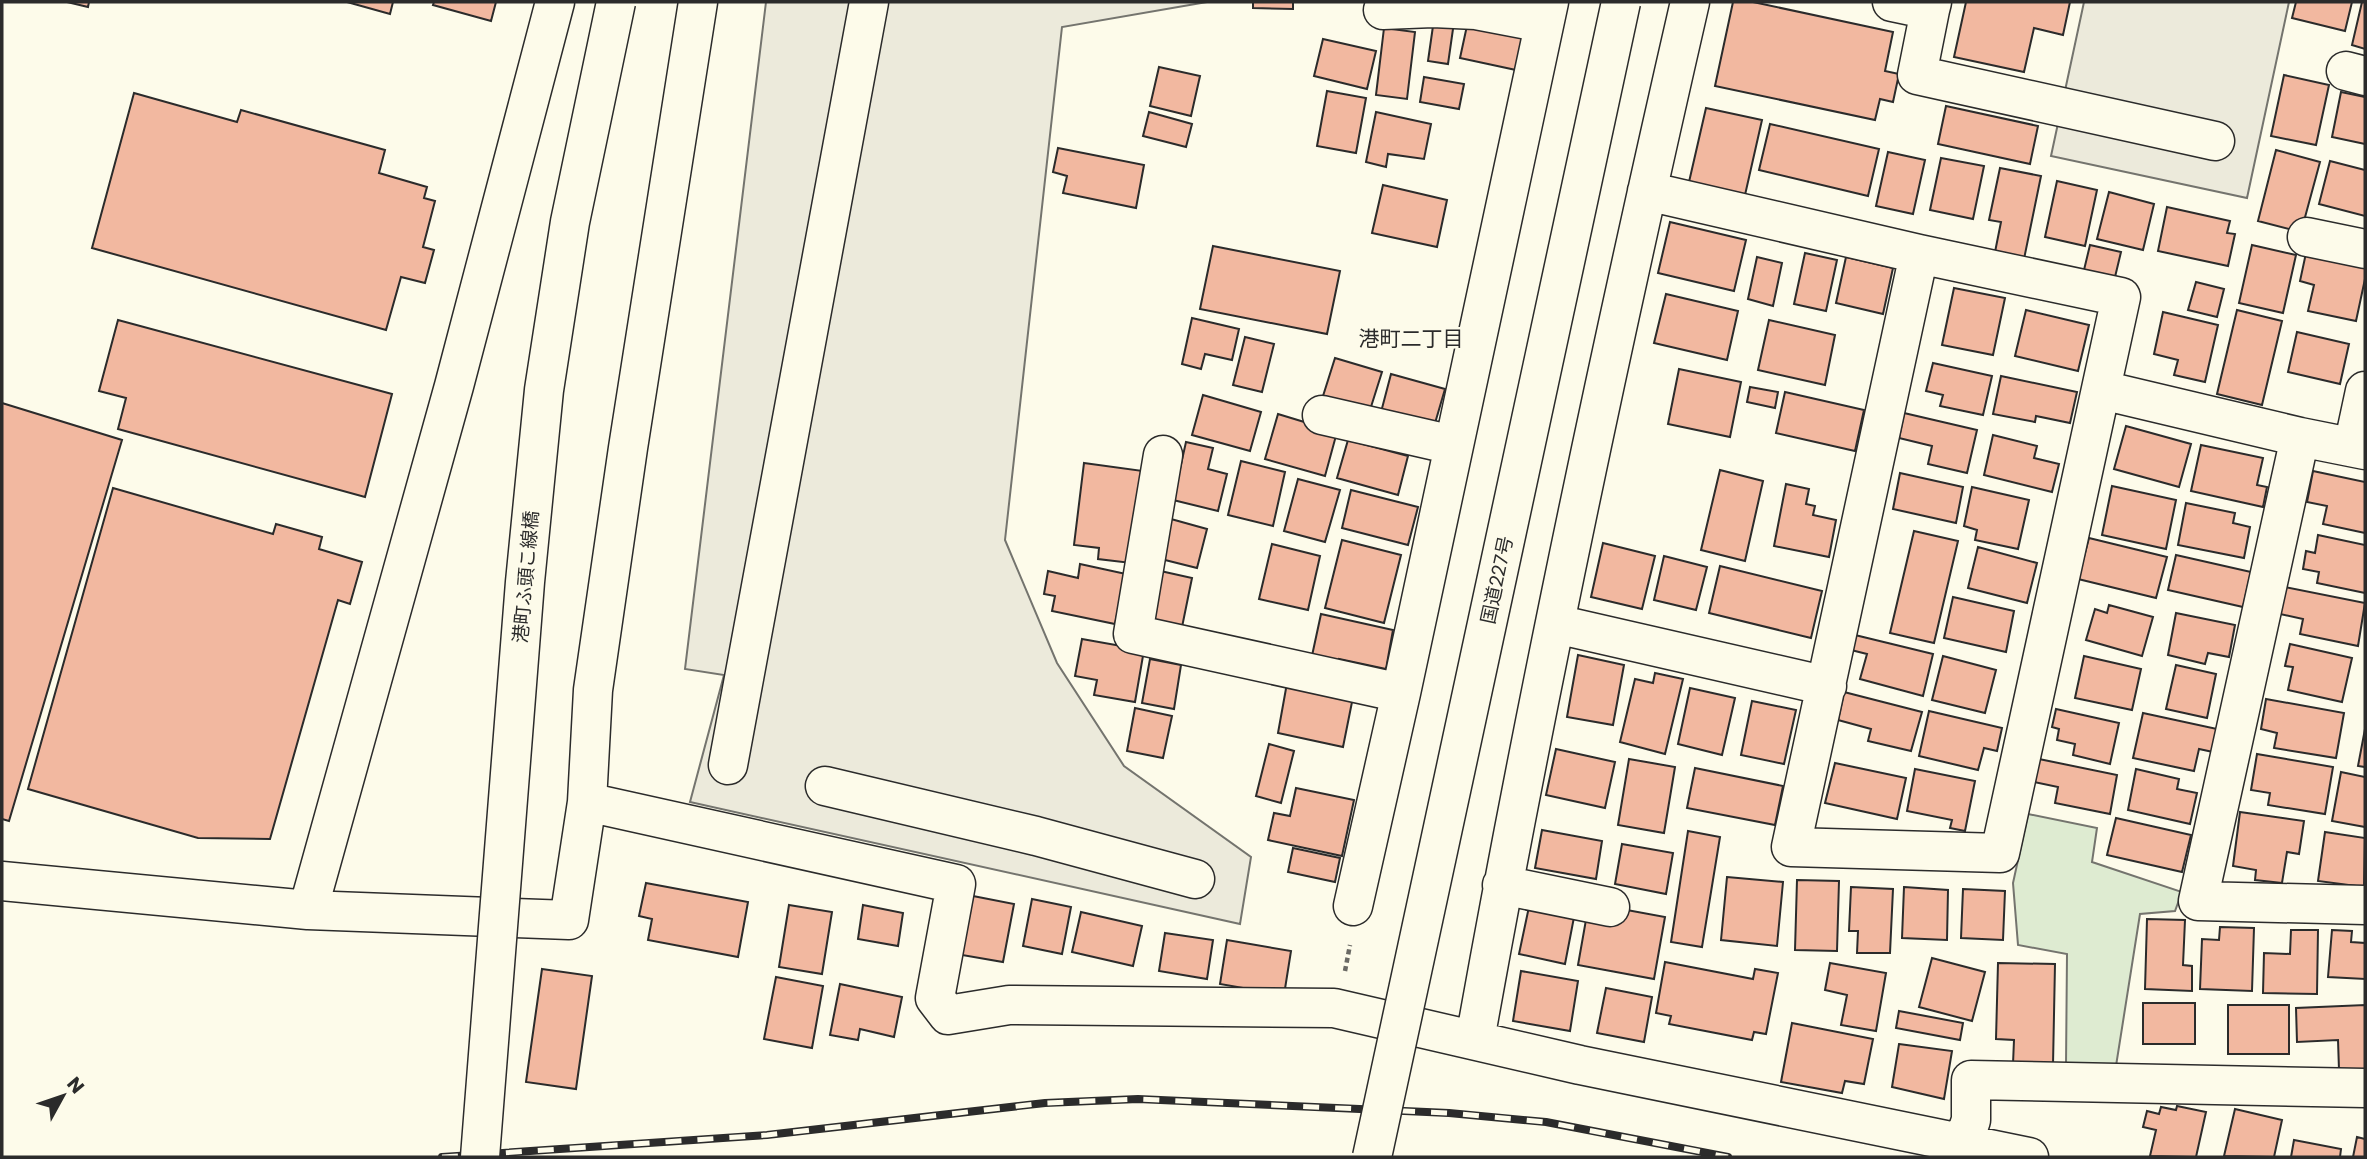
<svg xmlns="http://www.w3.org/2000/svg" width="2367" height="1159" font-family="Poppins,'Noto Sans JP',sans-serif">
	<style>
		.green { fill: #deebd1; stroke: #74746e; stroke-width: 2 }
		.parking { fill: #eceadb; stroke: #74746e; stroke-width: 2 }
		.building { fill: #f2b8a0; stroke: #2b2b2b; stroke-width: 2 }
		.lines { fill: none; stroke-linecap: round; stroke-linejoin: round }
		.minor-casing { stroke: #2b2b2b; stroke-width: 41 }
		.path { stroke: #6a6964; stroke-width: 4.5; stroke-dasharray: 5 3.5; stroke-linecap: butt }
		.minor { stroke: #fdfbea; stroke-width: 38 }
		.rail-casing { stroke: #2b2b2b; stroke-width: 8 }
		.rail { stroke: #fdfbea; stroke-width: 5; stroke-dasharray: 16; stroke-linecap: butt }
		.minor-bridge-casing { stroke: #2b2b2b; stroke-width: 41; stroke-linecap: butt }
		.highway-bridge-casing { stroke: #2b2b2b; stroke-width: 41; stroke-linecap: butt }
		.minor-bridge { stroke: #fdfbea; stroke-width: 38 }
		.highway-bridge { stroke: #fdfbea; stroke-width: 38 }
		.labels { text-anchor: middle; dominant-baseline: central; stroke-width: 5; stroke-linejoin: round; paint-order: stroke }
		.street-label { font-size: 19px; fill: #2b2b2b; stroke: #fdfbea }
		.neighbourhood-label { font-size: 21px; fill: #2b2b2b; stroke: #fdfbea }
	</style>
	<rect width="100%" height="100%" fill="#fdfbea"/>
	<path class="green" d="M2028 814 2097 828 2092 862 2182 892 2175 911 2140 914 2116 1066 2066 1065 2067 954 2018 945 2013 883Z"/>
	<path class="parking" d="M766 2H1207L1062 27 1005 540 1057 663 1124 766 1251 857 1240 924 690 802 724 675 685 669Z
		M2084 2H2289L2247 198 2051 156Z"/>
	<path class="building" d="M67 2H89L88 7Z
		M347 2H393L390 14Z
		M434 2H496L491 21 433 5Z
		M1253 2H1293V9L1253 8Z
		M1733 2H1753L1893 32 1885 71 1899 74 1893 102 1880 99 1875 120 1715 86Z
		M1966 2H2070L2063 35 2034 28 2024 72 1954 57Z
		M2296 2H2352L2345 31 2292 18Z
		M2362 2H2365V49L2352 45Z
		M1434 19 1454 22 1448 64 1428 61Z
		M1468 21 1523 33 1516 70 1460 58Z
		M1384 28 1415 32 1407 99 1376 95Z
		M1323 39 1376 51 1367 89 1314 76Z
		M1159 67 1200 76 1191 116 1150 106Z
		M2284 75 2329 85 2316 145 2271 136Z
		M1424 77 1464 84 1459 109 1420 102Z
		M1327 91 1366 98 1356 153 1317 146Z
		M2341 92 2365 97V144L2332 137Z
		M134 93 237 122 241 110 385 150 379 173 427 187 424 198 435 201 423 247 434 250 425 283 401 277 386 330 92 248Z
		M1946 106 2038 126 2030 164 1938 144Z
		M1706 108 1762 120 1745 195 1689 182Z
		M1149 112 1192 124 1186 147 1143 136Z
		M1376 112 1431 124 1424 159 1388 154 1386 167 1366 162Z
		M1770 124 1879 149 1868 196 1759 170Z
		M1058 148 1144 165 1136 208 1063 193 1067 176 1053 172Z
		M2276 150 2320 162 2301 232 2258 221Z
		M1888 152 1925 160 1913 214 1876 206Z
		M1941 158 1984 166 1973 219 1930 210Z
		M2330 161 2365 170V216L2319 204Z
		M2000 168 2041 176 2024 259 1995 252 2001 222 1989 220Z
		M2057 181 2097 190 2085 246 2045 237Z
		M1383 185 1447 200 1437 247 1372 233Z
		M2109 192 2154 204 2143 250 2097 239Z
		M2167 207 2230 221 2227 233 2235 234 2228 266 2158 251Z
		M1670 222 1746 240 1734 291 1658 273Z
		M2090 245 2121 252 2115 277 2084 270Z
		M2252 245 2296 255 2283 313 2239 303Z
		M1213 246 1340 271 1327 334 1200 309Z
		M1805 253 1837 260 1826 311 1794 304Z
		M2306 253 2365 266V279L2356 321 2308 311 2314 285 2300 281Z
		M1757 257 1782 263 1773 306 1748 299Z
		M1846 257 1893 268 1883 314 1836 303Z
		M2196 282 2224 289 2217 317 2188 310Z
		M1954 288 2005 298 1993 355 1942 345Z
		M1666 294 1738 311 1727 360 1654 343Z
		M2026 310 2089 325 2078 371 2015 356Z
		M2237 310 2282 321 2262 405 2217 394Z
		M2163 312 2218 325 2205 382 2174 375 2178 360 2154 354Z
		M1192 318 1239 329 1232 360 1205 354 1201 369 1182 364Z
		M118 320 392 394 365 497 118 429 126 398 99 391Z
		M1769 320 1835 335 1825 385 1758 370Z
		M2297 332 2349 344 2340 384 2288 372Z
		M1245 337 1274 344 1262 392 1233 385Z
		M1335 358 1382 372 1370 410 1323 396Z
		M1933 363 1992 376 1983 415 1940 406 1943 395 1926 391Z
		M1679 369 1741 382 1730 437 1668 424Z
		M1391 374 1445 389 1433 430 1380 416Z
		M2001 376 2077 392 2070 423 2036 416 2035 422 1993 414Z
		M1750 387 1778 392 1775 408 1747 402Z
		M1785 392 1864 410 1855 451 1776 433Z
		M1203 395 1261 412 1250 451 1192 435Z
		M2 403 122 440 9 821 2 819Z
		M1904 413 1977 430 1967 473 1928 464 1932 446 1899 438Z
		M1278 414 1337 432 1325 476 1265 459Z
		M2126 426 2191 444 2179 487 2114 469Z
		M1993 435 2037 446 2034 458 2059 464 2052 492 1984 475Z
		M1348 440 1408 456 1398 495 1337 478Z
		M1186 442 1213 448 1208 469 1227 474 1218 511 1173 500Z
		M2201 445 2263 458 2257 485 2267 487 2263 507 2191 491Z
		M1241 461 1285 472 1273 526 1228 515Z
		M1084 463 1143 471 1131 563 1098 559 1099 548 1074 545Z
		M1720 470 1763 481 1745 561 1701 550Z
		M2313 471 2365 482V533L2323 524 2327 506 2307 502Z
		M1900 473 1963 487 1956 523 1893 509Z
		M1298 479 1340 490 1325 542 1284 531Z
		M1786 484 1809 489 1806 504 1815 506 1813 515 1836 520 1829 557 1774 546Z
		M2112 486 2176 500 2166 549 2102 535Z
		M1972 487 2029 500 2018 549 1975 540 1977 530 1964 526Z
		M113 488 273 534 276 524 322 537 319 549 362 562 350 604 338 600 270 839 198 838 28 789Z
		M1351 490 1418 507 1408 545 1342 528Z
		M2186 503 2235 513 2233 523 2250 527 2244 558 2178 545Z
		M1171 519 1207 529 1197 568 1161 559Z
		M1914 531 1958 541 1934 643 1890 633Z
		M2318 535 2365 545V593L2317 583 2319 572 2303 569 2306 551 2315 553Z
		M2089 538 2167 557 2156 598 2078 579Z
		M1342 540 1401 555 1384 623 1325 608Z
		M1603 543 1655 556 1642 609 1591 597Z
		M1272 544 1320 556 1308 610 1259 599Z
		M1978 547 2037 563 2027 603 1968 588Z
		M2176 555 2251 572 2243 607 2168 590Z
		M1664 556 1707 567 1696 610 1654 600Z
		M1080 564 1126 574 1115 624 1052 611 1055 596 1044 594 1048 571 1078 578Z
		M1720 566 1822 591 1811 638 1709 613Z
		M1156 570 1192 578 1181 632 1144 624Z
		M2285 587 2365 603 2358 646 2300 634 2303 619 2280 614Z
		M1953 597 2014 611 2006 652 1944 638Z
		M2109 605 2153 617 2142 656 2086 640 2095 609 2107 613Z
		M2176 613 2235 625 2229 657 2208 653 2205 664 2168 655Z
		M1321 614 1393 630 1386 669 1339 659 1336 670 1310 665Z
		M1855 635 1933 654 1923 696 1860 679 1867 654 1851 650Z
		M1082 639 1144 650 1135 702 1094 695 1097 680 1075 676Z
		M2290 644 2352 658 2342 702 2288 690 2293 667 2285 666Z
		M1578 655 1624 665 1613 725 1567 717Z
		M1943 656 1996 670 1985 713 1932 700Z
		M2084 656 2141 669 2132 710 2075 698Z
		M1150 659 1181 665 1174 709 1142 703Z
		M2176 665 2216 674 2207 718 2166 709Z
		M1655 673 1683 679 1665 754 1620 742 1635 679 1653 683Z
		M1287 683 1353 697 1343 747 1278 733Z
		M1690 688 1735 698 1722 755 1678 744Z
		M1844 692 1922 712 1911 751 1868 741 1871 729 1838 720Z
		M2266 699 2344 713 2336 758 2274 748 2277 733 2261 729Z
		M1752 701 1796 710 1784 764 1741 755Z
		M1135 708 1172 716 1163 758 1127 751Z
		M2056 709 2119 723 2110 764 2073 755 2075 744 2057 740 2059 729 2052 727Z
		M1929 711 2002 728 1997 751 1984 748 1978 770 1919 756Z
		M2143 713 2217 729 2213 752 2199 749 2194 771 2133 758Z
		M2365 729V767L2358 766Z
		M1269 744 1294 751 1281 803 1256 796Z
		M1556 749 1615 762 1605 808 1546 795Z
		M2257 754 2333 767 2325 814 2268 805 2270 793 2251 790Z
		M1629 759 1675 767 1664 833 1618 825Z
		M2039 759 2117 775 2110 814 2055 803 2058 787 2034 782Z
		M1835 763 1906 778 1897 819 1825 803Z
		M1695 768 1783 786 1775 825 1687 808Z
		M1915 769 1975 781 1965 831 1950 828 1952 820 1907 811Z
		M2136 769 2179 779 2177 789 2197 793 2190 824 2128 810Z
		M2341 772 2365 777V827L2332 821Z
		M1296 788 1354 800 1342 856 1268 840 1274 813 1290 816Z
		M2240 812 2304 821 2299 854 2287 852 2282 883 2255 880 2256 870 2233 866Z
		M2116 818 2191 835 2182 872 2107 855Z
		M1542 830 1602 841 1596 879 1535 868Z
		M1688 831 1720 837 1702 947 1671 942Z
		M2325 832 2365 838 2364 887 2318 881Z
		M1622 844 1673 853 1666 894 1615 884Z
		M1293 848 1340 858 1335 882 1288 872Z
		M1727 877 1783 882 1777 946 1721 940Z
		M1797 880 1839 881 1837 951 1795 950Z
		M646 883 748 902 738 957 648 940 652 919 639 916Z
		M1851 887 1893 889 1890 953H1857L1858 931H1849Z
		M1904 887 1948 890 1947 940 1902 938Z
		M1963 889 2005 891 2003 940 1961 938Z
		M973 896 1014 904 1003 962 962 955Z
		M1032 899 1071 907 1062 954 1023 946Z
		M1530 902 1575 912 1565 964 1519 954Z
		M789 905 832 912 822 974 779 967Z
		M863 905 903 913 898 946 858 939Z
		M1616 908 1665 917 1654 979 1578 965 1587 914Z
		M1081 912 1142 926 1133 966 1072 952Z
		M2147 919 2185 920 2183 965 2192 966V991L2145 989Z
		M2220 927 2254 928 2252 991 2200 989 2202 939 2219 940Z
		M2291 930H2318L2317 994 2263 993 2264 953 2290 954Z
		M2332 930 2352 931 2351 942 2365 943V979L2328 977Z
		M1165 933 1213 940 1207 979 1159 971Z
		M1227 940 1291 951 1284 995 1220 984Z
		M1932 958 1985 972 1972 1021 1919 1007Z
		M1665 962 1753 979 1755 969 1778 973 1766 1034 1754 1032 1752 1040 1669 1024 1671 1016 1656 1013Z
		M1830 963 1886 973 1876 1031 1841 1025 1847 995 1825 990Z
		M1998 963 2055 964 2053 1065 2013 1064 2014 1040 1996 1039Z
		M542 969 592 976 576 1089 526 1082Z
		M1521 971 1578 981 1570 1031 1513 1021Z
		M776 977 823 986 812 1048 764 1039Z
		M840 984 902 997 894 1037 860 1029 858 1040 830 1035Z
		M1606 988 1652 997 1644 1042 1597 1033Z
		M2143 1003H2195V1044H2143Z
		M2228 1005H2289V1054H2228Z
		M2365 1005V1069L2339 1070 2338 1040 2297 1042 2296 1008Z
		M1899 1011 1963 1023 1960 1040 1896 1028Z
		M1792 1023 1873 1039 1864 1084 1845 1081 1842 1093 1781 1082Z
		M1899 1044 1952 1051 1944 1099 1892 1087Z
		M2177 1106 2206 1112 2196 1157 2150 1156 2156 1130 2143 1127 2147 1111 2159 1114 2161 1107 2176 1110Z
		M2235 1109 2282 1120 2274 1157 2224 1156Z
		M2357 1137 2365 1139V1157H2353Z
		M2294 1140 2341 1149 2340 1157H2291Z"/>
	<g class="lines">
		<g class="minor-casing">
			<path id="minor" d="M1892 2 1930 10 1932 2
				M1383 10 1433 8 1476 10 1544 23
				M1930 10 1917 75 2215 141
				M2346 71 2365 76
				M1647 191 1919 254 2121 297 2000 853 1791 847 1919 254
				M2307 237 2365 249
				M2102 390 2300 437 2365 450
				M1322 415 1453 445
				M2300 437 2198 901 2365 905
				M2353 447 2365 391
				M1163 455 1133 634 1401 693
				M1556 624 1827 686
				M728 765 869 2
				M825 786 1036 836 1195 879
				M587 802 593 690 628 448 698 2
				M2 881 308 910 569 920 587 802 956 884 935 998 948 1015 1009 1005 1334 1008 1580 1065 2029 1157
				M1502 885 1610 907
				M1353 906 1401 693 1549 2
				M308 910 454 386 555 2
				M1475 1040C1537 692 1611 346 1690 2
				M1963 1144 1971 1120V1080L2365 1088"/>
		</g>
		<path class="path" d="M1345 971 1350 945"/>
		<use href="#minor" class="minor"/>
		<g class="rail-casing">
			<path id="rail" d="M442 1157 767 1135 1045 1103 1138 1099 1449 1113 1546 1122 1728 1157"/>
		</g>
		<use href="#rail" class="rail"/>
		<g class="minor-bridge-casing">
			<path id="minor-bridge" d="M480 1157 525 582 544 390 570 222 616 2"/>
		</g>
		<g class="highway-bridge-casing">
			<path id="highway-bridge" d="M1372 1157 1621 2"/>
		</g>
		<use href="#minor-bridge" class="minor-bridge"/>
		<use href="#highway-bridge" class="highway-bridge"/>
	</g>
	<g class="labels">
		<g class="street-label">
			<text transform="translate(526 577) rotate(-85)">港町ふ頭こ線橋</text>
			<text transform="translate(1497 580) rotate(-78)">国道227号</text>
		</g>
		<g class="neighbourhood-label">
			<text x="1411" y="338">港町二丁目</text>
		</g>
	</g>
	<rect width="2367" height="1159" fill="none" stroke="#2b2b2b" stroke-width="7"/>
	<g transform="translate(63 1096) rotate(50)" stroke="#fdfbea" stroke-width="5" paint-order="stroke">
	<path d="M0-5L12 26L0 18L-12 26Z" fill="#2b2b2b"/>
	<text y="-10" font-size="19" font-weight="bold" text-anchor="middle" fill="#2b2b2b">N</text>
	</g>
</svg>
